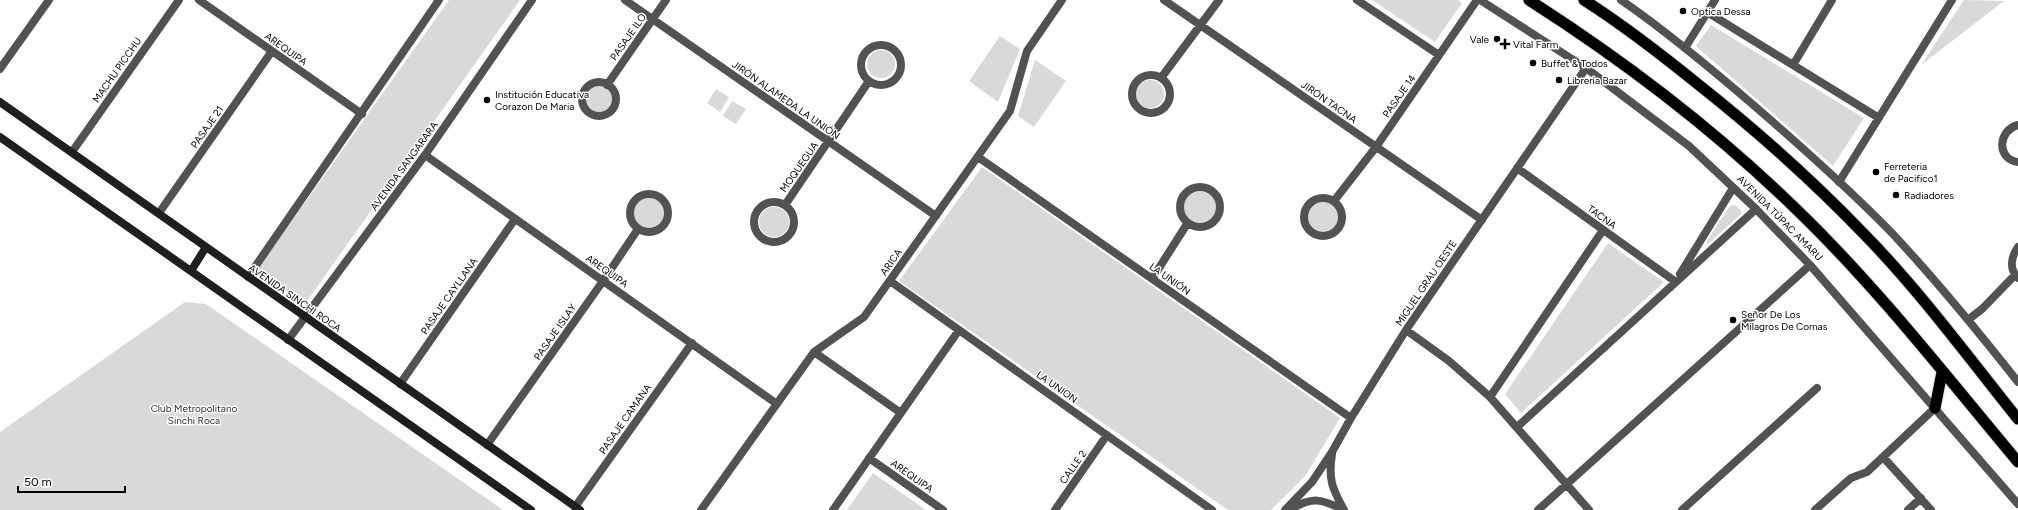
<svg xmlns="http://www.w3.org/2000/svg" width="2018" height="510" font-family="Figtree,sans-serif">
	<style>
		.green { fill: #d9d9d9 }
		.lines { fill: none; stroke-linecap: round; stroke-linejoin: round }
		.trunk-casing { stroke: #dbdbdb; stroke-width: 13 }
		.minor { stroke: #525252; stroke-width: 8 }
		.tertiary { stroke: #525252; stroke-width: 8 }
		.secondary { stroke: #1f1f1f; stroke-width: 8 }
		.trunk { stroke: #000; stroke-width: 11 }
		.poi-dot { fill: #000; stroke: #fff; stroke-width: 1.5 }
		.labels { text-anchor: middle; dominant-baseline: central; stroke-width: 3; stroke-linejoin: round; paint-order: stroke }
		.poi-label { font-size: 10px; fill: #000; stroke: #fff; text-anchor: start }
		.street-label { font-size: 10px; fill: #000; stroke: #fff }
		.park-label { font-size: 10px; fill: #303030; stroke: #fff }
	</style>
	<rect width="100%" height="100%" fill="#fff"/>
	<path class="green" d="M449 0H520L305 304 257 270Z
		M1372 0H1458L1462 3 1435 42Z
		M1964 0 2004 1 1921 65Z
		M1711 25 1864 118 1833 166 1696 46Z
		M1000 36 1020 49 998 102 969 81Z
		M867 64a14 14 0 1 1 28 0a14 14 0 1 1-28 0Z
		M1035 60 1066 81 1034 127 1018 116Z
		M1136 94a14 14 0 1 1 28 0a14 14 0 1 1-28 0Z
		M584 99a14 14 0 1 1 28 0a14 14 0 1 1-28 0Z
		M716 89 729 97 720 112 707 103Z
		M732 101 746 109 736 124 723 116Z
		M982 167 1340 418 1306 475 1271 510H1228L899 281Z
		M1183 208a17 17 0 1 1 34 0a17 17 0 1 1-34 0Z
		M634 213a15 15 0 1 1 30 0a15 15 0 1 1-30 0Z
		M1307 217a16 16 0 1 1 32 0a16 16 0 1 1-32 0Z
		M1735 205 1742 211 1741 214 1708 244 1706 242 1730 206Z
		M759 222a15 15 0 1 1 30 0a15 15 0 1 1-30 0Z
		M1608 243 1664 282 1521 413 1505 394Z
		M185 302 206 304 503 510H0V432Z
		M873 473 926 510H847Z"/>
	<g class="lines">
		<g class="trunk-casing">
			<path id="trunk" d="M1529 0C1623 60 1716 131 1796 209 1877 287 1946 376 2018 462
				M1584 0C1625 26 1662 55 1699 85 1757 131 1813 181 1864 234 1919 290 1969 358 2018 419
				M1935 408 1942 372"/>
		</g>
		<path class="minor" d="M199 0 362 114
			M625 0 936 216
			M1164 0 1482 220
			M1357 0 1439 55
			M1707 12 1879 118
			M861 65a20 20 0 1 1 40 0a20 20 0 1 1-40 0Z
			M1685 48 1715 0
			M1793 65 1832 0
			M0 69 49 0
			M1132 94a19 19 0 1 1 38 0a19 19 0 1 1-38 0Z
			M1161 78 1219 0
			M582 99a17 17 0 1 1 34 0a17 17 0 1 1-34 0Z
			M607 85 666 0
			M2018 125C1998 130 1996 159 2018 162
			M72 152 179 0
			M425 155 777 404
			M978 157 1351 418
			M1517 168 1676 282
			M1839 182 1952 0
			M1180 207a20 20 0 1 1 40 0a20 20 0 1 1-40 0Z
			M630 213a19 19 0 1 1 38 0a19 19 0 1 1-38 0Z
			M1304 217a19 19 0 1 1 38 0a19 19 0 1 1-38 0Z
			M1334 201 1376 147 1477 0
			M754 222a20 20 0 1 1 40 0a20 20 0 1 1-40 0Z
			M785 205 869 81
			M159 213 272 51
			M2018 247C2011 257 2009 269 2018 278
			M1680 274 1733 188
			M1152 279 1187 224
			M890 281 1212 510
			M1969 319 1982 309 2015 275
			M1406 330 1449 361 1490 397 1589 510
			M814 352 901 413
			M400 384 515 219
			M1490 397 1603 230
			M1517 427 1756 209
			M487 445 603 281 638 229
			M1332 454C1328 479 1332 488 1344 510
			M1883 457 1931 510
			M869 458 943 510
			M575 507 692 343
			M701 510 814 352 864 317 1010 111 1027 51 1062 0
			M833 510 959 330
			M1055 510 1107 435
			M1285 510 1312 482 1332 452 1351 418 1406 330 1586 68
			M1290 510C1312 496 1322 499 1344 510
			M1538 510 1810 265
			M1682 510 1817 388
			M1815 510 1851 478 1867 472 1935 408
			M1908 510 1921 498"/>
		<path class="tertiary" d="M1480 0 1586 68 1689 146 1756 209 1810 265 2018 504
			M1621 0C1669 33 1714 71 1758 109 1803 148 1849 189 1891 232 1936 280 1977 330 2018 382
			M248 277 439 0
			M288 340 425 155 532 0"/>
		<path class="secondary" d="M0 102 580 510
			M0 137 531 510
			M191 271 206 247"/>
		<use href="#trunk" class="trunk"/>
	</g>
	<g class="poi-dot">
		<circle cx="1683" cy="11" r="4"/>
		<circle cx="1497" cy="39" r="4"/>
		<path d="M1503 38h4v4h4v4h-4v4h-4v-4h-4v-4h4z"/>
		<circle cx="1533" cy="63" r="4"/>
		<circle cx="1559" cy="80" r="4"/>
		<circle cx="487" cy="100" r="4"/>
		<circle cx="1876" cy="172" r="4"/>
		<circle cx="1896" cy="195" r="4"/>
		<circle cx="1733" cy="320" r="4"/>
	</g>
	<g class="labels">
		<g class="poi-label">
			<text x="1691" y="11">Optica Dessa</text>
			<text x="1489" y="39" text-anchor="end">Vale</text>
			<text x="1513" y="44">Vital Farm</text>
			<text x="1541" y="63">Buffet &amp; Todos</text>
			<text x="1567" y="80">Libreria Bazar</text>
			<text x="495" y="94">Institución Educativa<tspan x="495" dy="12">Corazon De Maria</tspan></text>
			<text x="1884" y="166">Ferreteria<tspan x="1884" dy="12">de Pacifico1</tspan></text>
			<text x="1904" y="195">Radiadores</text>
			<text x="1741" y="314">Señor De Los<tspan x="1741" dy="12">Milagros De Comas</tspan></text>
		</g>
		<g class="street-label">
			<text transform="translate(628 37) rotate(-55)">PASAJE ILO</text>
			<text transform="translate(286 49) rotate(35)">AREQUIPA</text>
			<text transform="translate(117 70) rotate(-55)">MACHU PICCHU</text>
			<text transform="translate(1399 96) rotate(-55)">PASAJE 14</text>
			<text transform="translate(786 100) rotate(35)">JIRÓN ALAMEDA LA UNIÓN</text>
			<text transform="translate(1329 102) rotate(35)">JIRÓN TACNA</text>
			<text transform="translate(207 127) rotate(-55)">PASAJE 21</text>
			<text transform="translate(404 166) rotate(-54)">AVENIDA SANGARARA</text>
			<text transform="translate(799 167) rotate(-55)">MOQUEGUA</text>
			<text transform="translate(1602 217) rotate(36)">TACNA</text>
			<text transform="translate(1780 218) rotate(45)">AVENIDA TÚPAC AMARU</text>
			<text transform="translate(891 262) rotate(-55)">ARICA</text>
			<text transform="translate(607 271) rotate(35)">AREQUIPA</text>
			<text transform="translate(1170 279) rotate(35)">LA UNIÓN</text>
			<text transform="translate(1426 283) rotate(-56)">MIGUEL GRAU OESTE</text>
			<text transform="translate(449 296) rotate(-55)">PASAJE CAYLLANA</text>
			<text transform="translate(295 298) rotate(35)">AVENIDA SINCHI ROCA</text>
			<text transform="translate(555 332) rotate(-55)">PASAJE ISLAY</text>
			<text transform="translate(1057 387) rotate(35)">LA UNION</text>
			<text transform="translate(625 419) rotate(-55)">PASAJE CAMANA</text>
			<text transform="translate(1073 467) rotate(-55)">CALLE 2</text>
			<text transform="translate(912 476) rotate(35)">AREQUIPA</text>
		</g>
		<g class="park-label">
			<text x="194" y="408">Club Metropolitano<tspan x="194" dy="12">Sinchi Roca</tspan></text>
		</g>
	</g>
	<path d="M18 486v6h107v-6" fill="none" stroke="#000000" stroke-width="2"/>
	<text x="24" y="486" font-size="12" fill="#000000" stroke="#ffffff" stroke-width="3" paint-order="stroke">50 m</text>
</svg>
